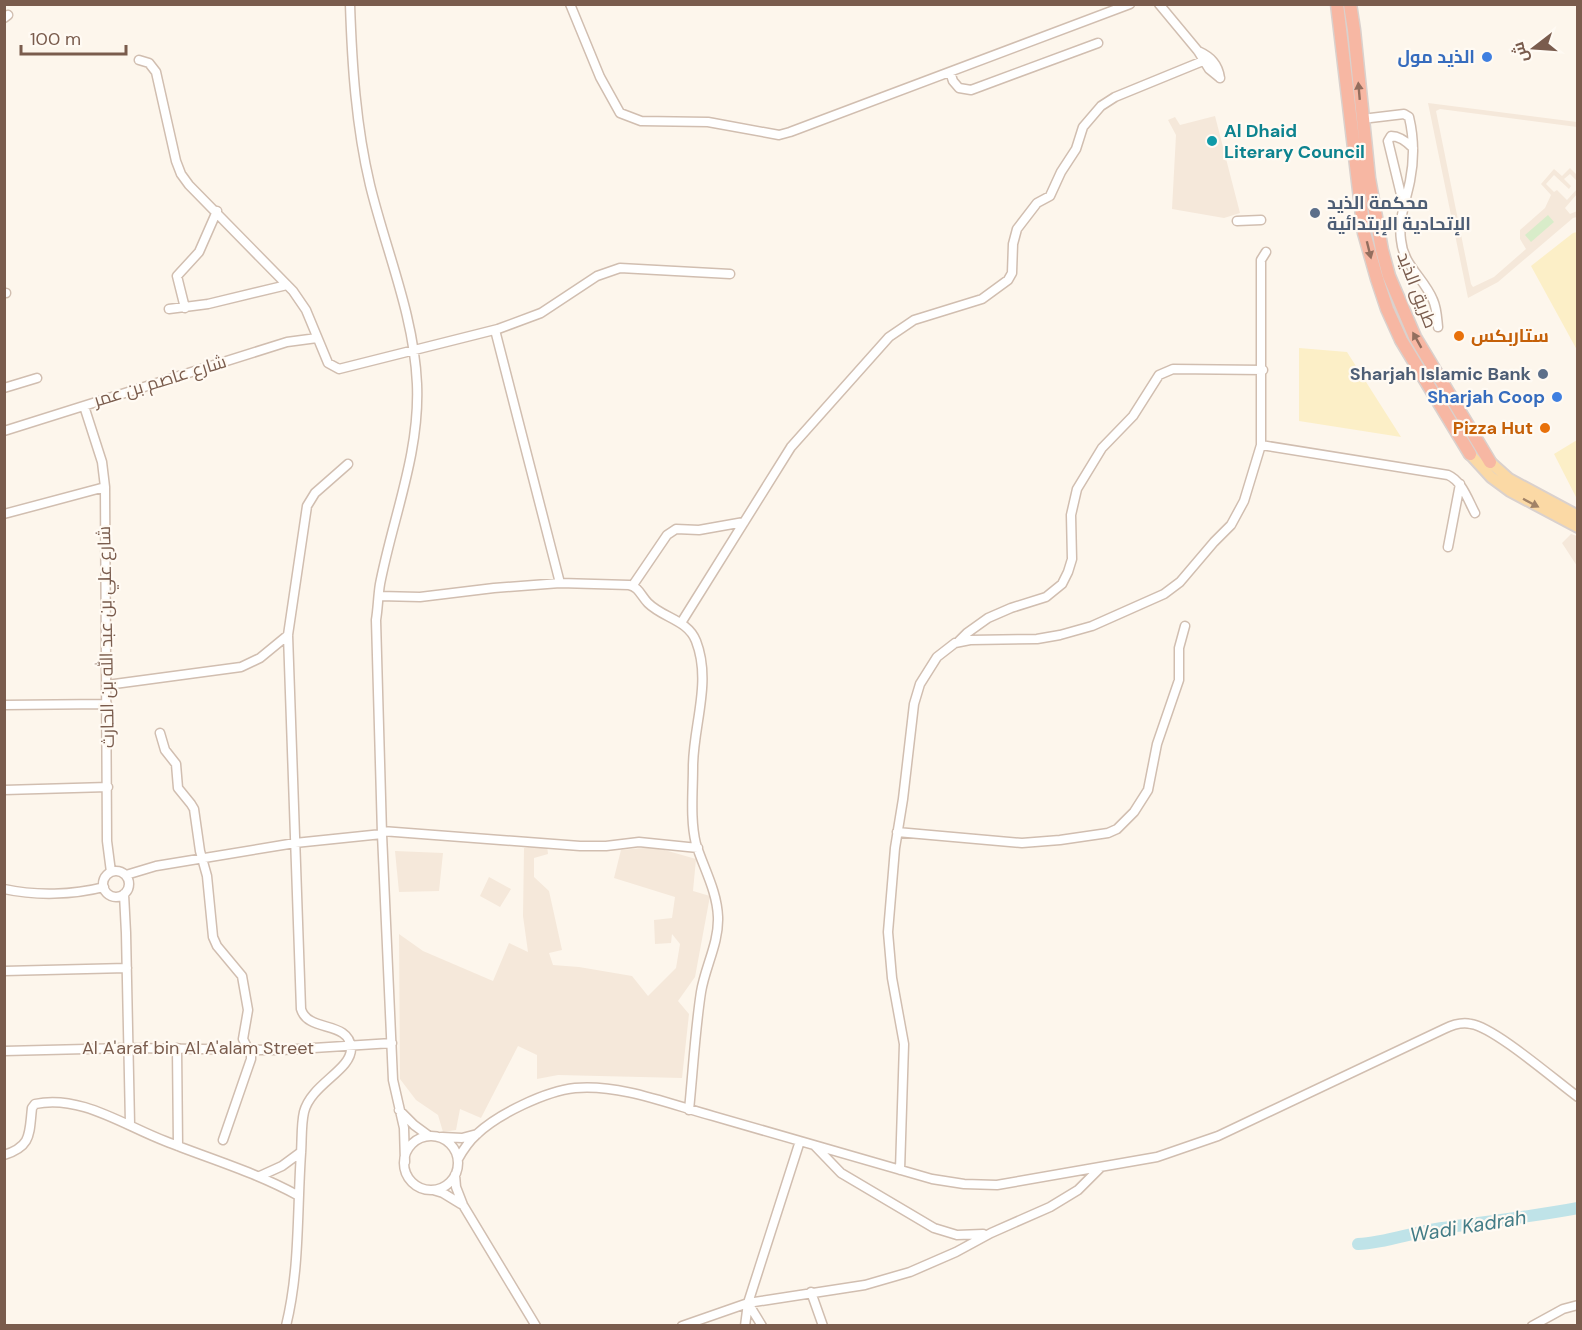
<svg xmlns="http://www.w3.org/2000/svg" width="1582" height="1330" font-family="'DM Sans',Cairo,sans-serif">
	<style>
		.residential { fill: #f5e8da }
		.green { fill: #d8ecc9 }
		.sand { fill: #fcefc7 }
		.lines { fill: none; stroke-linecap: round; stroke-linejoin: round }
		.river { stroke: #bfe3e8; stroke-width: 12 }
		.minor-casing { stroke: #d1beb0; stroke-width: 11 }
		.major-casing { stroke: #dad1cd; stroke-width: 14 }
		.highway-casing { stroke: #dad1cd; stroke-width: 15 }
		.minor { stroke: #fff; stroke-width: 8 }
		.major { stroke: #fbd9a5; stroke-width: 10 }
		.highway { stroke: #f7b7a3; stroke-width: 12 }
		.oneway { fill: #936e5e }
		.oneway2 { fill: #a18267 }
		.shop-dot { fill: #3f7fe0; stroke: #fffaf3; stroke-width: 2 }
		.culture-dot { fill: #0f9aa8; stroke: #fffaf3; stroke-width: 2 }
		.service-dot { fill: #5c6f8a; stroke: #fffaf3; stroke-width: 2 }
		.food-dot { fill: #e8710a; stroke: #fffaf3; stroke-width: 2 }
		.labels { text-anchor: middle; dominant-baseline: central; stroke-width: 4.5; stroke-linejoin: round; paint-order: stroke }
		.shop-label { font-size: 18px; font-weight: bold; fill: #366cbe; stroke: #fffaf3; text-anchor: end }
		.culture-label { font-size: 18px; font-weight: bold; fill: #0d838f; stroke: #fffaf3; text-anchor: start }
		.service-label { font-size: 18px; font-weight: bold; fill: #4e5e75; stroke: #fffaf3; text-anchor: start }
		.street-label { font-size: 18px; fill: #7a5c4d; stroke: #fffaf3 }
		.food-label { font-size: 18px; font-weight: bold; fill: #c56008; stroke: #fffaf3; text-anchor: start }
		.water-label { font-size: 20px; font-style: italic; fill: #437c86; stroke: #fffaf3 }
	</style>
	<rect width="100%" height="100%" fill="#fdf6ec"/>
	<path class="residential" d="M1428 103 1577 122V127L1440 109 1436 111 1471 284 1473 287 1494 277 1526 249 1520 239V230L1545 208 1551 195 1541 184 1554 169 1562 176 1570 168 1577 175V181L1570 174 1564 179 1571 186 1569 189 1554 175 1546 184 1554 192 1557 190 1567 200 1577 189V194L1565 208 1570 214 1577 211V217L1573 218 1498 282 1468 298Z
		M1215 116 1240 213 1224 218 1172 209 1176 135 1168 120 1175 117 1180 125Z
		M1571 534 1577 536V566L1562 543Z
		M547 845 548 854 534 858V877L549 891 562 950 549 953 553 965 579 967 632 976 648 996 676 968 680 944 672 934 671 943 655 944 654 920 672 918 675 897 614 878 621 850 654 847 696 859 693 891 710 896 695 977 678 1001 689 1014 682 1078 558 1075 537 1079V1055L518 1046 481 1118 460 1109 456 1130 443 1132 438 1115 416 1100 400 1079 399 934 423 951 493 981 509 943 528 952 523 916 524 848Z
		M395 851 443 853 439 891 399 892Z
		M489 877 511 889 500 907 480 896Z"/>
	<path class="green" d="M1548 215 1554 222 1531 242 1525 235Z"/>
	<path class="sand" d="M1577 232H1578L1577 350 1531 266 1573 233Z
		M1299 348 1347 352 1401 437 1299 421Z
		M1577 440V499L1554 454Z"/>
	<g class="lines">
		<path class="river" d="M1358 1244C1385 1243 1410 1233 1436 1229 1483 1222 1530 1217 1578 1208"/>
		<g class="minor-casing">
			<path id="minor" d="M350 4C352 65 356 126 370 185 386 251 414 315 417 384 420 453 393 517 380 584 378 596 378 608 376 620L382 834 393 1080 404 1128 405 1162
				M570 4 600 77 620 113 641 121 708 122 779 135 790 132 1130 4
				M1159 4 1198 51 1209 69 1220 78
				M4 18 8 15
				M1198 51C1211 57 1218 64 1220 78
				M139 60 149 63 156 72 176 161 181 174 189 185 293 291 306 310 328 363 339 369 498 329 541 313 597 276 620 268 730 274
				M950 72 953 81 959 88 971 90 1098 43
				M1362 119 1404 114 1409 117C1414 138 1414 161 1410 181 1406 201 1398 220 1401 240 1403 265 1424 278 1433 300 1437 309 1437 318 1438 327
				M1403 203 1388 141 1391 136C1400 136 1407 142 1413 148
				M1237 221 1261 220
				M4 293H6
				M185 308 177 276 199 252 217 211
				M169 309 208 304 287 285
				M495 330 560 583
				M4 388 37 378
				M84 406 102 462 105 487 107 841 111 872
				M4 431 287 342 317 338
				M1261 445 1448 475C1462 481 1468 500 1475 513
				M4 514 105 487
				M1448 547 1460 484
				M633 585 667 535 676 529 699 530 744 522
				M379 596 420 597 494 588 560 583 629 585C639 587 641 596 648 603 663 618 688 620 696 641 712 682 693 726 693 767 693 791 690 820 696 844 704 869 717 891 718 917 719 943 705 967 701 992 695 1031 693 1071 689 1110
				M681 623 791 447 889 337 914 320 982 299 1008 280 1012 273 1013 244 1017 229 1037 203 1050 196 1061 172 1076 149 1083 127 1101 106 1115 97 1203 61
				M959 641 967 633 988 618 1011 608 1046 597 1062 584 1068 572 1072 559 1071 515 1077 489 1102 448 1133 416 1159 375 1173 369 1263 370
				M107 685 241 667 260 658 288 635
				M4 705 107 704
				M160 733 165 750 176 764 178 788 191 804 194 809 200 851 207 876 213 937 217 946 242 976 248 1010 243 1039 251 1055V1059L223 1140
				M4 790 108 787
				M382 831 580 846H606L639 842 698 848
				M897 832 1022 843 1060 840 1108 833 1117 829 1134 812 1148 790 1157 744 1179 680V648L1185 626
				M103 884a13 13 0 1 1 26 0a13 13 0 1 1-26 0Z
				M126 875 156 866 295 843 382 834
				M4 889C36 896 73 895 104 887
				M124 894 126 933 130 1124
				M4 971 127 968
				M177 1048 178 1146
				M4 1051 128 1048 282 1050 392 1043
				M399 1110 414 1125 429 1136
				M404 1163a27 27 0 1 1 54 0a27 27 0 1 1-54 0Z
				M442 1137 462 1138 477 1134
				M815 1146 841 1173 934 1228 957 1235 983 1234
				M4 1155C32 1146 29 1134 32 1108L35 1104C80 1094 125 1126 165 1141 210 1159 255 1172 297 1195
				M458 1159C463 1150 469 1141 477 1134 498 1114 546 1091 575 1088 621 1084 669 1104 713 1116 786 1137 859 1158 932 1179L964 1184 997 1185 1157 1157 1218 1136 1444 1029C1452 1025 1462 1022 1471 1024 1494 1027 1556 1081 1578 1097
				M900 1170 904 1044 892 978 888 932 895 848 903 799 914 704 920 684 937 657 955 643 970 640 1037 639 1060 635 1092 626 1164 594 1180 582 1214 542 1231 525 1244 501 1261 445V260L1266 252
				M455 1175 456 1187 463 1205 536 1326
				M260 1176 282 1166 301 1152
				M433 1190 443 1193 461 1204
				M811 1292 823 1326
				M748 1303 762 1326
				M286 1326C300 1269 297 1211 301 1153 302 1140 301 1125 304 1112 311 1084 352 1070 351 1048 349 1020 308 1033 301 1009L288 635 307 506 315 493 348 464
				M682 1326 748 1303 865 1285 910 1272 956 1252 991 1233 1050 1207 1078 1190 1101 1167
				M745 1326 748 1303 800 1141
				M1532 1326 1563 1309 1578 1305"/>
		</g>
		<g class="major-casing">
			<path id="major" d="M1470 454 1491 477 1510 491 1578 527
				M1490 462 1509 479 1578 516"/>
		</g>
		<g class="highway-casing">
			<path id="highway" d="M1337 4 1364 233 1377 279 1387 309 1401 340 1470 454
				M1350 4 1354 30 1369 178 1382 250 1389 276 1415 337 1490 462"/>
		</g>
		<use href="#minor" class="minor"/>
		<use href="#major" class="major"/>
		<use href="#highway" class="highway"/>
	</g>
	<defs><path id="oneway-solid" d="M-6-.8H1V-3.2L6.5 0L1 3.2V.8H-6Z" transform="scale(1.5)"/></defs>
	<g class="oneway">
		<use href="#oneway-solid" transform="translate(1359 91) rotate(-95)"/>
		<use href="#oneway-solid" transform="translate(1369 250) rotate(76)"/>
		<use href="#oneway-solid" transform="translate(1417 340) rotate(-119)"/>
	</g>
	<use class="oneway2" href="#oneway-solid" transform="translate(1531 503) rotate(28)"/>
	<g class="shop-dot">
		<circle cx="1487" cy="57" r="6"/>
		<circle cx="1557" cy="397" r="6"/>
	</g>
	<circle class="culture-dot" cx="1212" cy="141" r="6"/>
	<g class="service-dot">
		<circle cx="1315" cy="213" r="6"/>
		<circle cx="1543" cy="374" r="6"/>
	</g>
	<g class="food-dot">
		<circle cx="1459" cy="336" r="6"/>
		<circle cx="1545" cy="428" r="6"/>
	</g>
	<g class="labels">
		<g class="shop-label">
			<text x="1475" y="57">الذيد مول</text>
			<text x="1545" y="397">Sharjah Coop</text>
		</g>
		<g class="culture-label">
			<text x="1224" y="131">Al Dhaid<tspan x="1224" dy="21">Literary Council</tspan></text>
		</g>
		<g class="service-label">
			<text x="1327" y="203">محكمة الذيد<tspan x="1327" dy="21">الإتحادية الإبتدائية</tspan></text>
			<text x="1531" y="374" text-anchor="end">Sharjah Islamic Bank</text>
		</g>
		<g class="street-label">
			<text transform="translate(1417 290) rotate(69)">طريق الذيد</text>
			<text transform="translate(160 381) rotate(-17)">شارع عاصم بن عمر</text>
			<text transform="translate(106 637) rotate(-91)">شارع علي بن عبد الله بن الحارث</text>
			<text x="198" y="1048">Al A'araf bin Al A'alam Street</text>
		</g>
		<g class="food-label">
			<text x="1471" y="336">ستاربكس</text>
			<text x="1533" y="428" text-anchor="end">Pizza Hut</text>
		</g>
		<g class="water-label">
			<text transform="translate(1468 1226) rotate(-9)">Wadi Kadrah</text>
		</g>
	</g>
	<rect width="1582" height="1330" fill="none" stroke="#7a5c4d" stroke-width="12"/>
	<g transform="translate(1534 48) rotate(253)" stroke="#fffaf3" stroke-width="4.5" paint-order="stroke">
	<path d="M0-4.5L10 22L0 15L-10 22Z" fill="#7a5c4d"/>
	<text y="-9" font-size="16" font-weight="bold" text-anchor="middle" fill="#7a5c4d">ش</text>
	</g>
	<path d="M21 45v9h105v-9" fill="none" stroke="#7a5c4d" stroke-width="3"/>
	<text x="30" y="45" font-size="18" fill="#7a5c4d" stroke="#fffaf3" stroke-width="4.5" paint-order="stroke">100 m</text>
</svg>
